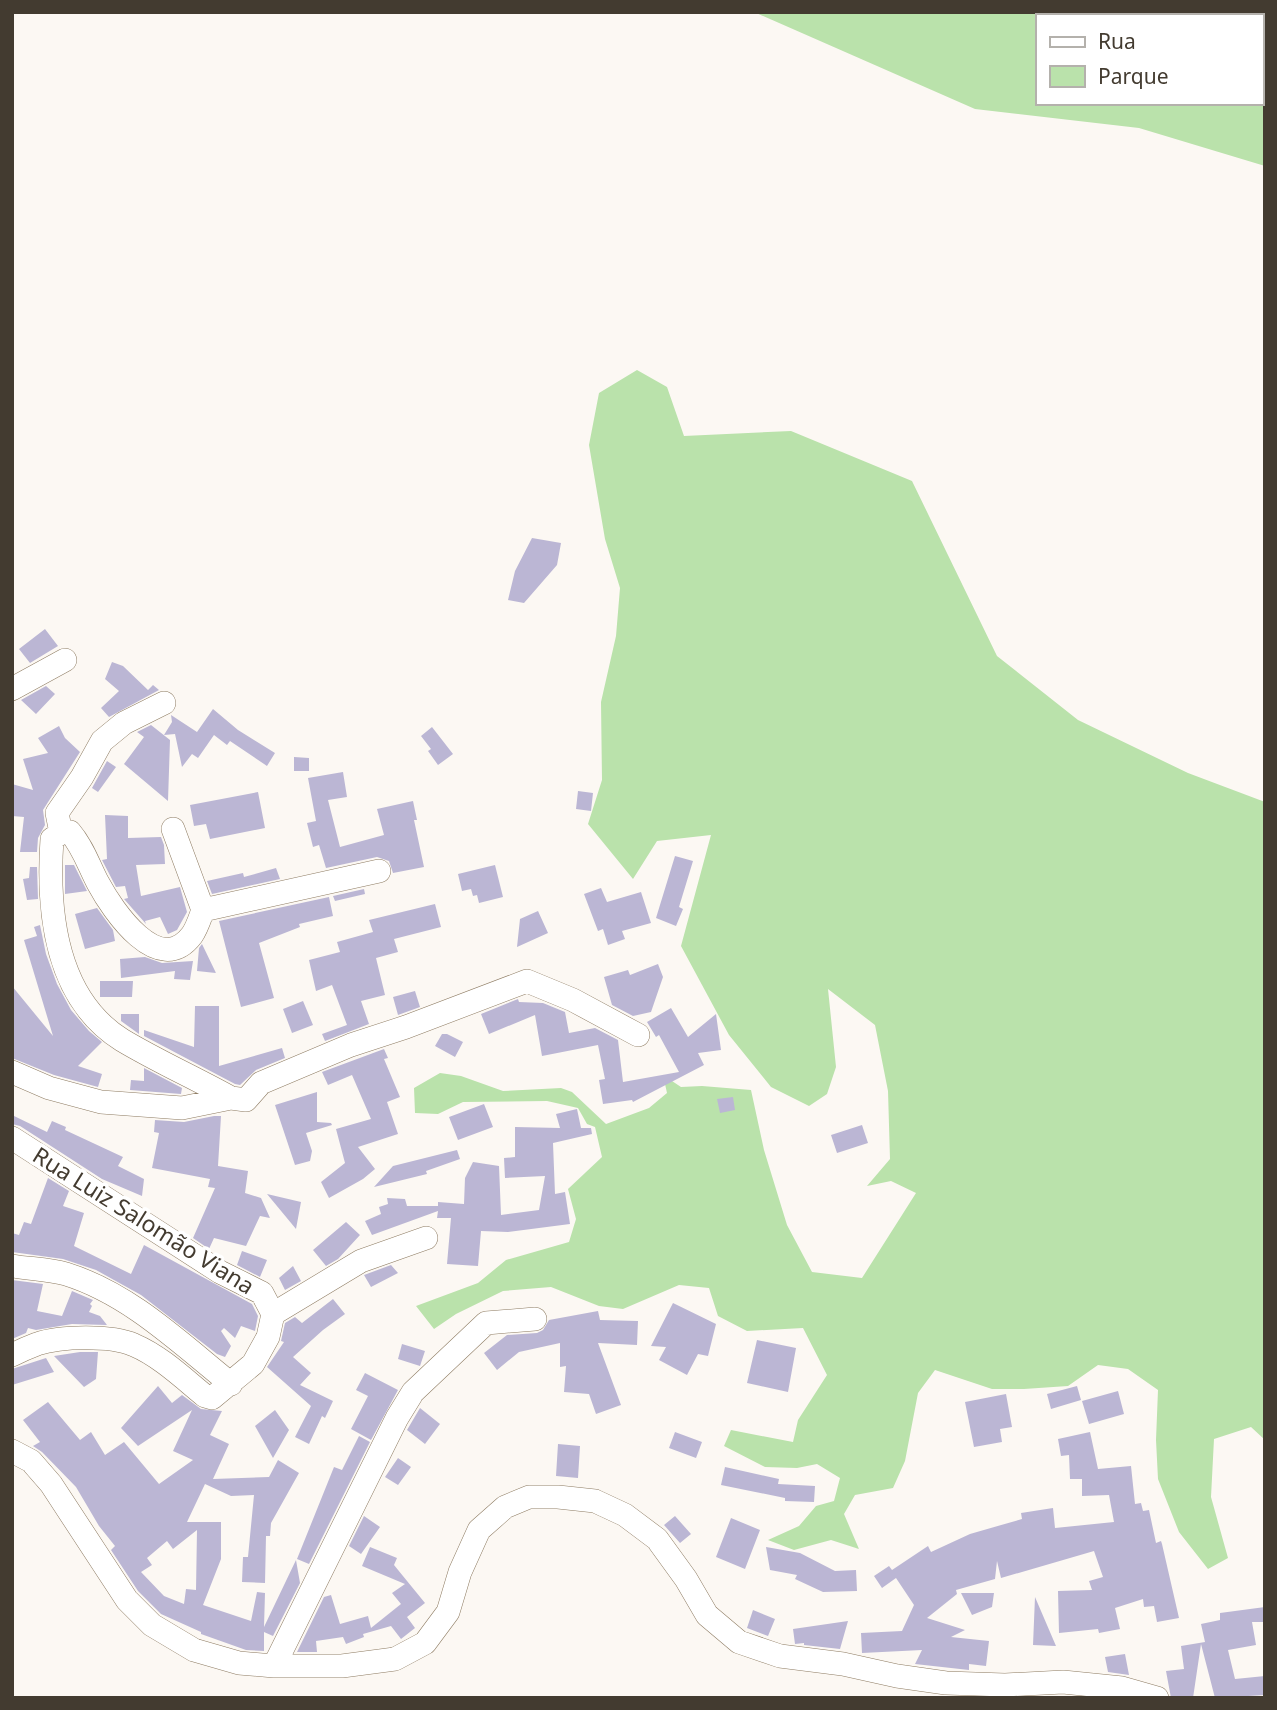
<svg xmlns="http://www.w3.org/2000/svg" width="1277" height="1710" font-family="'Noto Sans',sans-serif">
	<style>
		.green { fill: #bae2ab; fill-rule: evenodd }
		.building { fill: #bbb6d4; fill-rule: evenodd }
		.lines { fill: none; stroke-linecap: round; stroke-linejoin: round }
		.minor-casing { stroke: #8e7c63; stroke-width: 24 }
		.minor { stroke: #fff; stroke-width: 23 }
		.labels { text-anchor: middle; dominant-baseline: central; stroke-width: 7; stroke-linejoin: round; paint-order: stroke }
		.street-label { font-size: 23px; fill: #433b30; stroke: #fff }
	</style>
	<rect width="100%" height="100%" fill="#fcf8f3"/>
	<path class="green" d="M754 12H1265V166L1139 128 975 109ZM1037 16H1261V103H1037Z
		M637 370 667 387 684 436 791 431 912 481 997 656 1078 720 1188 773 1265 802V1440L1251 1427 1214 1439 1211 1497 1228 1558 1208 1569 1179 1532 1158 1479 1156 1440 1158 1390 1128 1369 1098 1365 1068 1386 1024 1389H992L935 1370 918 1393 905 1461 893 1488 855 1495 844 1514 859 1549 831 1540 794 1550 768 1540 799 1526 816 1506 834 1501 840 1478 817 1464 797 1468 765 1467 724 1446 731 1430 793 1442 798 1420 827 1375 803 1328 747 1331 718 1316 709 1288 679 1285 623 1309 599 1306 551 1287 503 1291 456 1314 434 1329 416 1306 478 1283 506 1260 569 1242 576 1219 568 1189 602 1157 595 1127 587 1124 578 1108 547 1101 463 1102 438 1114 415 1113 414 1088 440 1073 461 1076 503 1091 561 1088 572 1092 606 1124 649 1108 667 1093 663 1075 681 1087 702 1086 751 1090 764 1150 787 1225 812 1272 862 1278 916 1193 891 1181 867 1186 890 1159 888 1091 875 1025 828 989 836 1067 827 1094 809 1106 771 1087 729 1035 681 946 711 835 657 841 633 879 588 824 602 780 601 702 616 636 620 588 605 539 589 445 599 393Z"/>
	<path class="building" d="M532 538 561 543 557 565 524 603 508 600 515 571Z
		M45 629 58 646 30 663 19 649Z
		M112 662 123 666 148 690 153 685 159 690 109 717 101 708 119 691 105 679Z
		M46 686 55 694 36 714 21 700Z
		M213 709 238 730 275 753 267 766 230 741 227 745 214 735 198 758 192 754 182 767 175 734 164 735 172 722 171 715 197 732Z
		M151 725 170 740 168 801 124 764 144 737 137 732Z
		M59 726 65 738 80 752 43 810 45 825 38 838 37 852H20L24 817 12 816V784L33 790 23 759 48 753 38 738Z
		M432 727 453 754 438 765 428 751 431 749 421 736Z
		M294 757 309 758V771H294Z
		M107 761 116 767 98 792 92 788Z
		M343 772 347 797 328 800 340 847 384 835 377 809 413 801 417 820H414L424 867 393 873 389 861 377 857 326 868 319 845 313 847 307 823 316 821 308 778Z
		M578 791 593 793 591 811 576 809Z
		M258 792 265 828 210 839 206 824 194 826 190 805Z
		M105 815 128 816V838L161 837 164 845 165 864 136 865 141 896 180 887 187 912 177 930 168 934 160 917 145 921 146 924 124 899 128 898 125 886 116 887 102 860 107 859Z
		M675 856 693 861 679 907 683 909 676 926 656 918Z
		M65 865H74L87 891 65 894Z
		M495 865 503 897 479 903 477 895 473 896 471 889 462 891 458 874Z
		M30 867H37L38 899 27 900 23 879 29 878Z
		M276 868 280 879 212 894 207 881 243 873 244 877Z
		M601 888 607 902 641 892 651 923 622 931 625 939 608 945 603 929 598 931 584 894Z
		M364 889 365 894 335 901 333 896Z
		M329 897 333 916 299 924 300 927 259 943 274 998 241 1007 219 921Z
		M435 904 441 927 394 939 398 952 376 958 385 995 361 1001 369 1024 325 1041 322 1034 347 1025 332 985 316 991 309 960 340 952 337 942 373 932 369 920Z
		M97 908 113 930 115 941 85 949 75 914Z
		M538 911 548 933 517 947 520 919Z
		M40 925 46 954 57 984 71 1010 89 1031 102 1042 78 1066 102 1074 98 1087 54 1075 12 1058V986L53 1036 24 940 37 936 34 927Z
		M202 944 216 973 197 971 199 948Z
		M145 957 162 963 193 961 190 980 174 979 175 971 121 978 120 959Z
		M658 964 663 977 651 1012 633 1016 612 1005 604 977 628 970 630 975Z
		M100 981H133L132 997H100Z
		M415 991 420 1007 398 1015 393 997Z
		M518 999 519 1002 543 1003 565 1012 569 1033 595 1028 618 1040 623 1082 679 1072 659 1035 656 1037 647 1022 671 1008 688 1037 716 1014 721 1050 698 1053 704 1065 633 1102 632 1100 603 1104 599 1080 605 1079 598 1045 542 1056 535 1015 489 1034 481 1014Z
		M303 1001 313 1025 292 1033 283 1009Z
		M195 1006H219V1066L282 1048 285 1058 256 1070 240 1085 235 1084 144 1036V1030L194 1047Z
		M121 1014H139V1034L121 1021Z
		M442 1034H447L463 1042 455 1057 435 1046Z
		M384 1049 388 1058 384 1059 400 1097 387 1102 398 1134 358 1147 375 1169 363 1179 329 1198 321 1182 345 1163 336 1129 371 1119 352 1075 328 1085 322 1072Z
		M144 1068 182 1088 181 1094 130 1090 131 1080 144 1081Z
		M317 1092V1122L331 1123 332 1125 306 1133 312 1151 310 1161 295 1165 275 1105Z
		M733 1097 735 1110 720 1113 717 1099Z
		M484 1104 493 1127 458 1140 449 1117Z
		M577 1109 581 1128H591L592 1134 553 1143 555 1194 565 1192 570 1224 508 1232 481 1231 478 1266 447 1264 451 1218H437L438 1211 372 1235 365 1221 381 1214 379 1207 388 1204 387 1198 405 1199 407 1206H438V1202L464 1204 465 1178 473 1162 499 1166 501 1215 539 1210 545 1176 505 1178 504 1158 515 1157V1127L560 1128 556 1114Z
		M12 1115 47 1132 52 1121 66 1127 65 1130 123 1157 118 1166 144 1179 142 1196 102 1179 20 1126 12 1124Z
		M214 1116H221L218 1166 248 1171 245 1193 261 1198 270 1218 260 1216 246 1246 214 1238 209 1249 193 1238 215 1188 208 1187 210 1179 152 1168 159 1133 154 1132 155 1120 184 1122Z
		M862 1125 868 1143 837 1153 831 1135Z
		M457 1150 460 1159 426 1171 427 1174 374 1187 393 1166Z
		M48 1178 69 1191 63 1206 84 1213 74 1246 131 1274 144 1245 252 1304 258 1316 255 1331 241 1326 235 1338 224 1328 221 1331 231 1346 225 1357 217 1354 141 1295 96 1270 63 1259 12 1252V1233L19 1235 24 1222 31 1224Z
		M267 1194 301 1202 296 1229Z
		M346 1222 360 1235 338 1259 326 1266 313 1250Z
		M242 1251 267 1260 260 1277 237 1265Z
		M391 1265 398 1273 371 1287 364 1275Z
		M293 1266 301 1281 285 1290 279 1278Z
		M12 1280 43 1284 37 1311 62 1316 72 1291 93 1300 90 1304 92 1306 89 1312 100 1316 107 1325 72 1324 36 1330 28 1328 26 1333 12 1339Z
		M333 1299 345 1314 323 1330 293 1357 311 1373 300 1385 333 1401 325 1418 322 1416 309 1444 295 1437 311 1406 267 1367 284 1342 281 1341 285 1323 295 1317 302 1323Z
		M673 1303 716 1324 708 1356 698 1354 687 1375 659 1360 666 1347 651 1346Z
		M598 1311 600 1320 638 1321 637 1345 598 1343 621 1405 596 1414 589 1394 564 1392 566 1366 560 1367V1343L519 1352 497 1370 484 1353 507 1335 537 1333 543 1330 549 1320Z
		M757 1340 796 1348 788 1392 747 1383Z
		M402 1344 425 1351 420 1366 398 1359Z
		M80 1352H98L96 1379 84 1387 54 1356Z
		M46 1358 54 1372 12 1385V1369Z
		M365 1373 398 1390 371 1440 351 1429 368 1396 356 1390Z
		M158 1386 172 1403 182 1395 201 1409 222 1411 210 1435 229 1444 213 1479 269 1477 278 1460 299 1473 271 1523 270 1536H266L265 1583 242 1582 243 1557H248L254 1495 231 1496 205 1484 187 1522H221V1559L203 1605 251 1621 257 1592 265 1593 264 1627 296 1560 300 1583 273 1636 264 1632V1651L246 1650 201 1634V1632L161 1614 138 1591 111 1550 115 1546 99 1526 76 1487 42 1452 33 1446 40 1442 23 1420 48 1402 80 1440 91 1432 105 1455 124 1442 159 1484 193 1460 173 1451 192 1410 138 1446 121 1428ZM197 1530 196 1590 186 1589 184 1604 164 1596 141 1572 152 1565 147 1558 167 1541 173 1549Z
		M1077 1386 1081 1400 1051 1409 1047 1394Z
		M1118 1391 1124 1414 1089 1424 1082 1401Z
		M1006 1394 1012 1427 1000 1429 1002 1442 974 1447 965 1402Z
		M420 1408 440 1424 425 1444 407 1430Z
		M275 1410 289 1430 273 1458 255 1426Z
		M675 1432 702 1442 696 1458 669 1448Z
		M1090 1432 1098 1469 1131 1466 1135 1504 1141 1503 1143 1511 1149 1510 1156 1543 1161 1541 1162 1544 1179 1618 1157 1622 1154 1606 1144 1607 1143 1599 1115 1608 1120 1629 1099 1633 1098 1629 1059 1633 1058 1591 1092 1590 1089 1581 1103 1577 1094 1551 1001 1578 997 1561 995 1579 956 1590 957 1594 927 1618 965 1630 951 1637 989 1641 986 1666 969 1664V1670L915 1664 922 1650 862 1653 861 1633 902 1631 914 1605 896 1578 882 1588 874 1576 889 1566 892 1570 928 1546 931 1552 970 1534 1022 1519 1021 1513 1053 1508 1055 1528 1114 1522 1109 1495 1082 1496V1479H1070L1069 1455 1061 1456 1058 1439Z
		M359 1436 370 1442 309 1564 297 1559 334 1467 342 1470Z
		M558 1444 580 1446 578 1478 556 1476Z
		M398 1458 411 1467 398 1485 385 1477Z
		M725 1467 779 1479 778 1484 815 1486 814 1502 785 1501V1498L721 1485Z
		M364 1516 380 1527 361 1554 349 1546Z
		M675 1516 691 1534 680 1543 664 1525Z
		M731 1518 760 1530 745 1569 716 1557Z
		M370 1547 397 1558 394 1565 425 1603 407 1617 415 1628 401 1639 391 1626 363 1634 364 1637 346 1644 343 1637 316 1641 317 1652H297L324 1597 331 1595 340 1624 368 1616 371 1628 401 1604 392 1593 405 1584 362 1566Z
		M766 1547 800 1553 835 1571 856 1570 857 1591 823 1592 795 1579 797 1575 770 1570Z
		M961 1593H994L992 1607 972 1615Z
		M1035 1597 1056 1646 1033 1645Z
		M1265 1607V1622H1252L1256 1645 1228 1650 1235 1679 1265 1676V1695L1215 1698 1201 1644 1193 1698H1171L1166 1671 1184 1669 1181 1646 1205 1642 1201 1624 1220 1620V1613Z
		M753 1610 775 1619 768 1636 747 1628Z
		M848 1621 840 1649 804 1645V1643L795 1644 793 1629Z
		M1125 1654 1129 1675 1108 1672 1105 1657Z"/>
	<g class="lines">
		<g class="minor-casing">
			<path id="minor" d="M12 689 65 660
				M173 829 203 910C200 918 197 928 192 935 159 979 113 911 98 883 89 866 83 847 70 832L61 833 52 839C47 911 55 998 122 1040 157 1061 195 1078 231 1098
				M61 833 57 813 82 777 102 741 124 723 164 703
				M203 910 379 871
				M12 1072 49 1088 101 1102 182 1108 231 1098 246 1100 261 1083 351 1045 406 1027 527 981 573 1000 638 1035
				M12 1138 220 1272 262 1293 273 1314 268 1337 253 1364 212 1398 205 1396C183 1378 160 1356 134 1345 112 1335 60 1336 37 1344 29 1347 20 1351 12 1355
				M12 1266C30 1269 49 1269 66 1274 130 1294 180 1343 231 1384
				M273 1314 361 1261 426 1238
				M12 1451 31 1461 51 1484 127 1600 152 1625 194 1650 239 1663 274 1666H342L395 1659 425 1643 448 1612 460 1572 479 1530 505 1507 529 1497H558L595 1501 625 1515 657 1539 686 1579 707 1615 739 1642 780 1656 843 1664 897 1676 946 1683 1005 1685 1063 1682 1122 1688 1157 1698
				M274 1666 397 1418 413 1392 486 1323 535 1319"/>
		</g>
		<use href="#minor" class="minor"/>
	</g>
	<g class="labels">
		<g class="street-label">
			<text transform="translate(144 1220) rotate(32)">Rua Luiz Salomão Viana</text>
		</g>
	</g>
	<rect width="1277" height="1710" fill="none" stroke="#433b30" stroke-width="28"/>
	<rect x="1036" y="14" width="228" height="91" fill="#ffffff" stroke="#b4b1ac" stroke-width="2"/>
	<rect x="1050" y="37" width="35" height="10" fill="#ffffff" stroke="#b4b1ac" stroke-width="2"/>
	<text x="1098" y="49" font-size="21" fill="#433b30">Rua</text>
	<rect x="1050" y="66" width="35" height="21" fill="#bae2ab" stroke="#b4b1ac" stroke-width="2"/>
	<text x="1098" y="84" font-size="21" fill="#433b30">Parque</text>
</svg>
